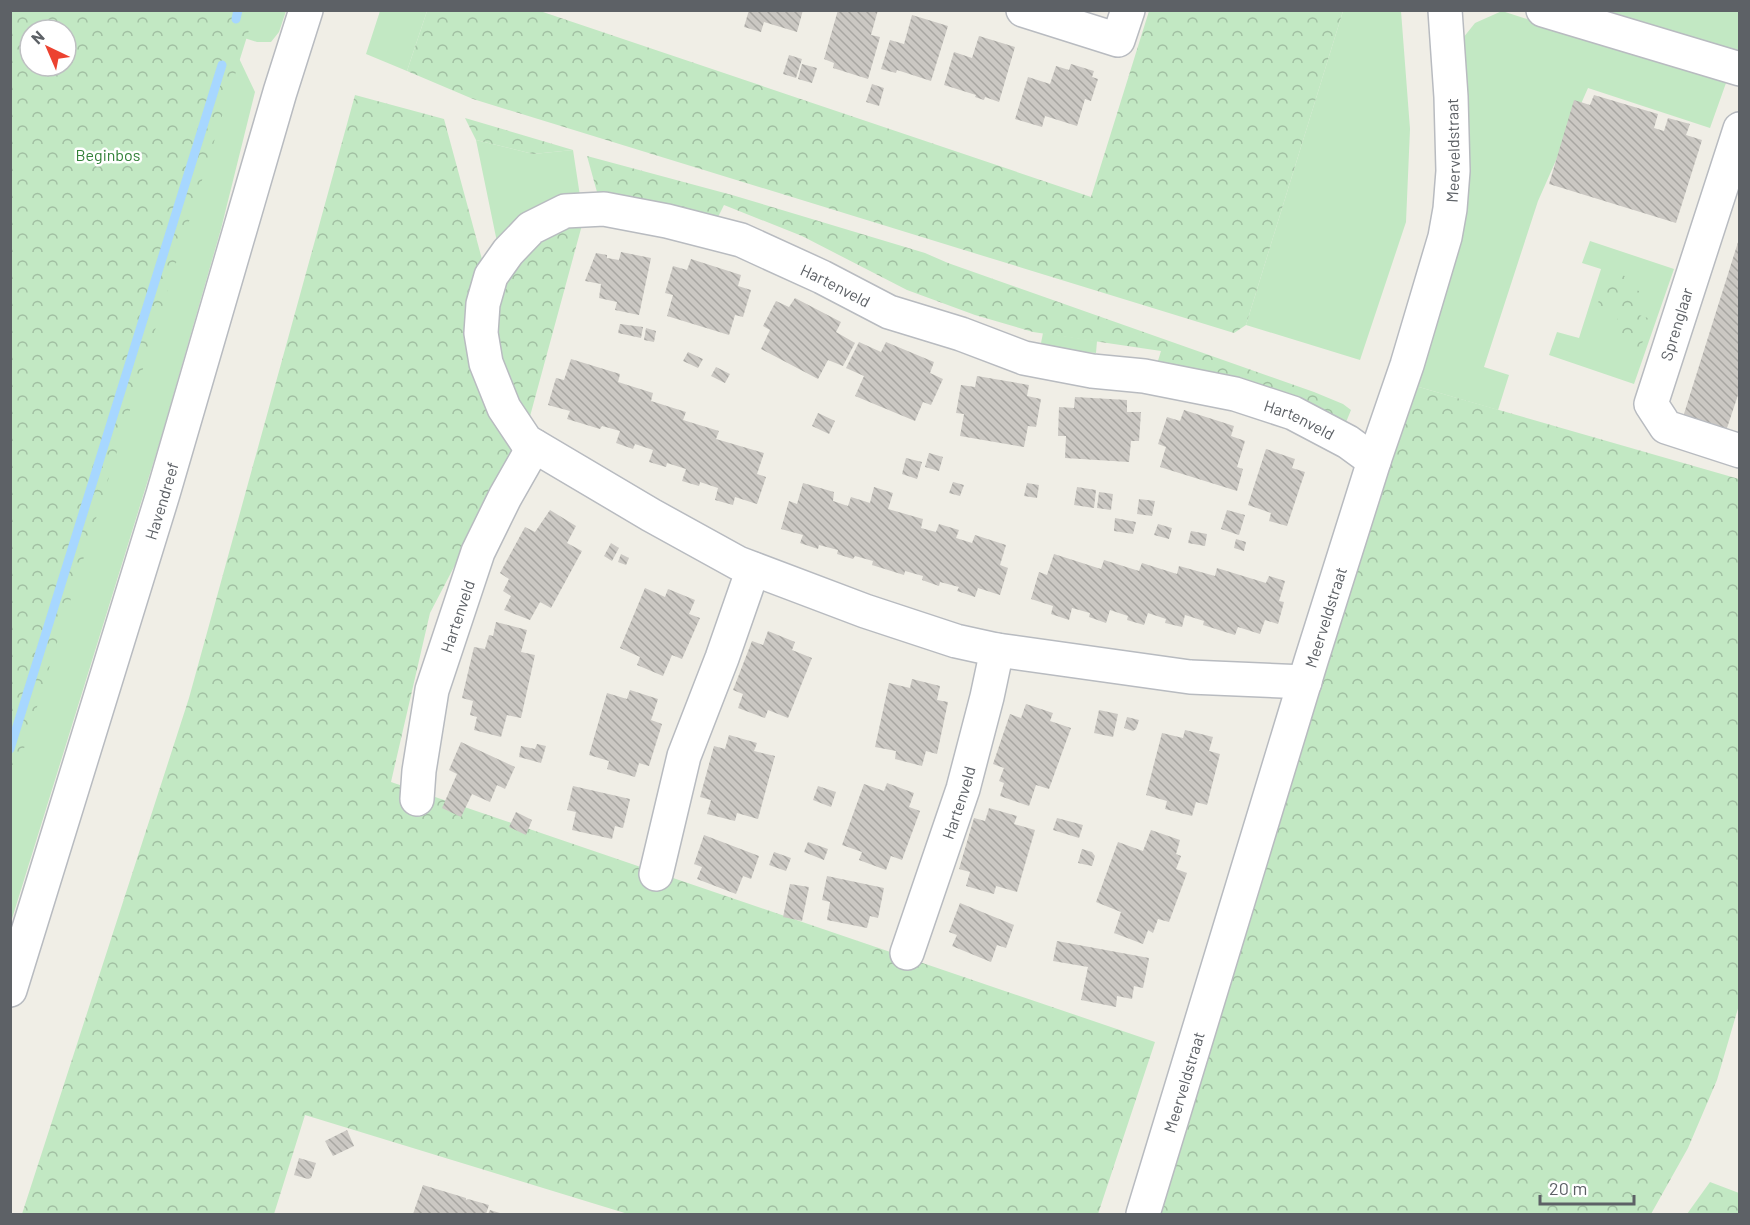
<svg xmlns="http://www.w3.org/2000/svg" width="1750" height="1225" font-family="Barlow,sans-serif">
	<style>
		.grass { fill: #c2e8c3 }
		.forest { fill: url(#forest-crowns); fill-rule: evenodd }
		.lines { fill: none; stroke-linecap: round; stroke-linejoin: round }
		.stream { stroke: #a7d7ff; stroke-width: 9 }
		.building { fill: url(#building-back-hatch) }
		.minor-casing { stroke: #b8bbc0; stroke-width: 36 }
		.minor { stroke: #fff; stroke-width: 33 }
		.labels { text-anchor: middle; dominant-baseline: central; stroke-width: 5; stroke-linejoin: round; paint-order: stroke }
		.street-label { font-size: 16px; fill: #5d6166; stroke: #fff }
		.park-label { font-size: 16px; fill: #328138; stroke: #fff }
	</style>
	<defs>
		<pattern id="forest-crowns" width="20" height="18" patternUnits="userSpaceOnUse" patternTransform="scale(1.5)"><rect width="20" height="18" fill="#c2e8c3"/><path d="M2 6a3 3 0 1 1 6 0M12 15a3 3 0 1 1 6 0" fill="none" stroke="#a1bfa2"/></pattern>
		<pattern id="building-back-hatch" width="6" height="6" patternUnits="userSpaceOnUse" patternTransform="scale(1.5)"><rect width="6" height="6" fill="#cbc8c3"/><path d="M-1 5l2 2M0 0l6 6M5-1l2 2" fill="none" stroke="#a8a6a2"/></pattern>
	</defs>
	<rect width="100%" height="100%" fill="#f0eee6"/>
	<path class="grass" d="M246 11H286L279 32 271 42H257L238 36Z
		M380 11H427L407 71 366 54Z
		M1343 11H1401L1410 129 1406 222 1360 360 1246 325Z
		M1502 11 1726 83 1710 128 1588 88 1538 201 1484 367 1509 375 1498 410 1412 385 1463 38 1475 23Z
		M1606 11H1739V54L1723 49Z
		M236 52 255 92 221 229 161 438 11 922V762Z
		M476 140 533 154 573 150 580 196 497 242Z
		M1590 241 1674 269 1634 384 1549 355 1557 332 1579 338 1601 269 1582 263Z
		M1043 333 1097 341 1096 353 1040 348Z"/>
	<path class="forest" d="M10 11H255L11 790H10ZM30 30H66V66H30Z
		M427 11H540L1091 197 1149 11H1343L1246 325 1234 333 473 99 407 71Z
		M355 95 444 119 483 263 517 446 430 613 391 782 1155 1042 1098 1214H628L305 1115 274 1214H22L189 698Z
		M465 118 573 150 533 154 476 140Z
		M587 156 732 195 925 253 948 263 1314 392 1343 404 1351 410 1344 427 1157 364 1161 351 1033 332 975 315 907 290 802 236 724 205 716 221 597 192Z
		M582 225 529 420 517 409 491 336 506 277 528 246 560 228Z
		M1609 270 1630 278 1627 287 1642 292 1636 314 1651 319 1640 349 1611 338 1619 315 1597 306Z
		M1412 385 1739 479V1005L1717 1080 1688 1148 1651 1214H1154Z
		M1710 1182 1739 1193V1214H1687Z"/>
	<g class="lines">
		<path class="stream" d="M236 19 238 10
			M10 749 222 65"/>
	</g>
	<path class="building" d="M749 10H803L797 32 764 22 761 32 744 27Z
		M838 10H878L871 35 880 37 868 79 833 68 834 63 824 59Z
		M912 15 948 26 931 81 897 70 896 73 881 69 890 40 904 44Z
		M979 36 1015 47 999 102 985 97 984 100 975 97 976 95 944 85 954 52 972 58Z
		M789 55 802 59 796 78 783 74Z
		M802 64 817 68 812 83 798 79Z
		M1071 64 1094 71 1092 77 1098 79 1091 101 1085 99 1077 126 1045 116 1042 127 1015 119 1028 77 1050 84 1056 66 1069 70Z
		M872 84 884 88 879 106 866 102Z
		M1594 95 1658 114 1654 128 1664 131 1668 118 1690 124 1686 135 1702 140 1676 223 1549 184 1574 100 1590 105Z
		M1739 239 1740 389 1726 431 1683 417Z
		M621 252 651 258 639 315 615 310 617 302 599 298 601 284 585 281 596 253 607 255V258L619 260Z
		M691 259 741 275 738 286 751 290 743 317 735 315 729 335 667 316 673 295 665 293 673 266 687 270Z
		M795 298 841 322 836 332 855 343 843 366 828 360 818 379 761 349 770 330 763 326 776 301 789 307Z
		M620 324 643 327 641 338 618 333Z
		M646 328 656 331 654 342 644 340Z
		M859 342 881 352 886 342 934 362 930 373 943 379 931 405 923 402 915 421 855 396 864 376 846 368Z
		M688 352 703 359 698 368 683 361Z
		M571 359 620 374 618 382 653 393 651 401 686 412 683 420 719 431 716 439 764 453 757 474 766 477 757 504 735 497 733 505 715 500 718 488 700 482 699 486 682 481 686 469 667 463 666 467 649 462 653 450 635 444 633 449 616 443 620 431 602 426 600 429 567 419 570 411 548 405 556 378 564 380Z
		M716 367 730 374 725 383 711 376Z
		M977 376 1029 385 1027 396 1041 399 1036 427 1028 426 1024 447 960 436 964 414 956 413 961 385 975 387Z
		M1075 397 1127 400V412H1141L1139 441H1131L1129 462 1065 458 1066 436H1058L1059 407 1074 408Z
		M1184 410 1234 426 1231 436 1245 441 1237 467 1243 469 1237 491 1160 467 1166 447 1158 444 1167 417 1180 421Z
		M818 413 835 421 829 434 812 426Z
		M1266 449 1295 459 1292 468 1305 472 1287 526 1269 521 1271 513 1248 505Z
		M929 453 943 457 939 471 925 467Z
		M906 458 922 462 917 479 902 474Z
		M953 482 964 485 960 496 949 493Z
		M803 483 834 492 833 501 848 506 851 497 870 503 874 487 893 493 888 509 923 519 921 528 936 532 939 524 959 530 956 538 972 543 975 535 1006 545 1000 565 1008 568 1000 595 978 588 975 597 957 591 959 587 940 582 939 586 922 580 923 576 905 571 904 575 872 565 873 561 855 556 853 559 837 554 838 550 819 545 818 549 800 543 803 535 781 529 789 501 797 504Z
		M1027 483 1039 485 1037 498 1024 496Z
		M1077 487 1096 490 1094 508 1074 505Z
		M1099 492 1113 494 1111 510 1097 508Z
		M1139 499 1155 501 1152 516 1137 514Z
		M550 510 576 526 567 543 582 551 551 608 540 602 530 620 504 610 511 596 503 591 509 579 500 573 525 527 535 532Z
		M1227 510 1245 515 1239 535 1221 529Z
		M1115 518 1136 522 1133 534 1114 531Z
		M1158 524 1172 528 1169 539 1154 535Z
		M1191 531 1207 534 1205 546 1188 543Z
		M1236 539 1246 542 1244 551 1234 548Z
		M611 543 619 548 612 561 604 556Z
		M621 554 629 558 626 565 618 562Z
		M1054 554 1101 569 1104 560 1139 571 1142 563 1177 574 1179 566 1215 576 1217 568 1266 583 1269 576 1285 581 1279 601 1284 602 1278 624 1265 620 1260 634 1238 627 1235 635 1203 625 1204 621 1185 615 1182 627 1165 623 1166 619 1148 613 1144 625 1127 620 1128 616 1110 610 1106 623 1089 617 1090 613 1072 608 1069 620 1051 614 1053 606 1031 599 1039 572 1047 575Z
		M645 588 665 597 668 589 695 600 689 614 700 618 682 659 672 655 663 676 637 665 640 657 620 648Z
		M496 622 527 630 521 652 535 655 521 718 507 715 501 737 474 730 477 717 470 715 473 701 462 698 474 647 485 649 489 635 493 636Z
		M768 631 795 642 792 650 812 658 788 718 768 710 765 718 738 708 743 694 733 690 752 641 763 645Z
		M912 679 940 686 937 700 948 702 937 754 926 751 922 766 895 759 896 751 875 747 889 683 910 688Z
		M630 690 658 699 651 720 662 724 649 766 639 763 635 777 607 769 609 761 589 755 607 693 627 699Z
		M1026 704 1053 713 1050 721 1071 728 1049 789 1036 785 1029 806 1000 796 1004 783 999 781 1004 768 993 764 1010 714 1021 718Z
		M1099 710 1118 714 1113 737 1094 733Z
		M1127 717 1139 720 1136 729 1133 731 1124 728Z
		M1185 730 1213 737 1209 751 1220 754 1207 805 1196 802 1192 816 1165 809 1167 801 1146 795 1162 733 1183 738Z
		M729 735 757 743 754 751 775 756 758 819 737 813 735 821 707 814 711 800 700 797 714 746 725 749Z
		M461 742 515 767 505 789 497 785 490 802 472 794 461 817 442 808 457 774 449 770Z
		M537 744 546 746 541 763 519 757 521 746 535 749Z
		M887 783 914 793 909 807 920 811 902 860 891 856 886 870 859 860 862 852 842 845 864 784 884 791Z
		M573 786 630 799 623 828 615 826 612 839 572 830 576 812 567 810Z
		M818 786 836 792 831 807 813 800Z
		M989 808 1017 816 1014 824 1035 830 1017 892 996 886 994 894 966 886 970 872 959 869 974 818 985 821Z
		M516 812 532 820 526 835 509 827Z
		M1057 818 1083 825 1079 838 1053 830Z
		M1151 830 1180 840 1176 854 1181 856 1176 869 1187 873 1169 922 1158 919 1153 933 1148 930 1143 944 1114 933 1121 912 1096 902 1118 842 1143 851Z
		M704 835 759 856 751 879 743 876 736 894 697 879 702 867 694 864Z
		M808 842 828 849 824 860 804 852Z
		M1082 849 1092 852 1095 856 1092 866 1078 863Z
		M774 852 791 858 786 871 769 865Z
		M827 876 884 888 878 918 870 916 867 928 827 920 830 902 822 900Z
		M790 884 809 887 802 921 783 917Z
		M960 903 1014 925 1006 948 997 945 991 962 952 946 957 935 949 932Z
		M1057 941 1149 958 1143 988 1134 986 1132 999 1117 996 1116 1007 1081 1000 1088 967 1053 961Z
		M347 1130 354 1146 333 1156 325 1141Z
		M299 1158 316 1163 311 1178 308 1179 294 1175Z
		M423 1185 466 1198V1200L468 1199 489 1205 486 1214H413Z
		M490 1210 503 1214H488Z"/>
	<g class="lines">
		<g class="minor-casing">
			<g id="minor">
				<path d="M1023 10 1118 40 1128 10"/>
				<path d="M1543 10 1740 69"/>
				<path d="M1740 129 1651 404 1666 427 1740 451"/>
				<path id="s1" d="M1305 682 1190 677 997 650 956 641 865 611 738 563 651 515 526 441 504 408 486 363 481 333 483 304 491 276 508 252 531 228 565 211 604 209 667 221 741 240 822 277 889 312 961 334 1024 358 1092 371 1144 376 1235 394 1293 413 1348 442 1374 461"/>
				<path id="s2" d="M417 799 419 771 432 690 478 552 505 497 534 446"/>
				<path d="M656 874 684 756 722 658 753 569"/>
				<path id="s3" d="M907 953 963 789 987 697 997 650"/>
				<path id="s4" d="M10 990 163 494 280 92 306 10"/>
				<path id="s5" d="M1143 1214 1311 661 1374 461 1407 365 1445 237 1450 209 1453 171 1451 97 1445 10"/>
			</g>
		</g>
		<use href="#minor" class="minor"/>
	</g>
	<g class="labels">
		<g class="street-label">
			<text stroke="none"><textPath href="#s5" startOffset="1110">Meerveldstraat</textPath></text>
			<text stroke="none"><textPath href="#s1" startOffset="1390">Hartenveld</textPath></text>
			<text transform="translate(1676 324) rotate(-73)">Sprenglaar</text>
			<text stroke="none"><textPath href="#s1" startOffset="1876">Hartenveld</textPath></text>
			<text stroke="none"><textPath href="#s4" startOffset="512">Havendreef</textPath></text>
			<text stroke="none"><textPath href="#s2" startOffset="188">Hartenveld</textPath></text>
			<text stroke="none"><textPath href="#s5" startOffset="624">Meerveldstraat</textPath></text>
			<text stroke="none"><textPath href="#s3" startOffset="159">Hartenveld</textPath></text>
			<text stroke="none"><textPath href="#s5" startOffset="138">Meerveldstraat</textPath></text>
		</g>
		<g class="park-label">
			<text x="108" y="154">Beginbos</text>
		</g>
	</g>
	<rect width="1750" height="1225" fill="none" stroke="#5d6166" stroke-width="24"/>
	<g transform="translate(48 48) rotate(316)"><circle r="28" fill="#ffffff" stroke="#bec0c2" stroke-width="1.5"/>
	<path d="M0-4.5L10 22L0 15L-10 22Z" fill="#ec4230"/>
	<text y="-9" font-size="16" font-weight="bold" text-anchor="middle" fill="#5d6166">N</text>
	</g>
	<path d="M1540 1195v9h94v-9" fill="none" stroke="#5d6166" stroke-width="3"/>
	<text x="1549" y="1195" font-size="18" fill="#5d6166" stroke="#ffffff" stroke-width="4.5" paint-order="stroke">20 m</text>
</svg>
